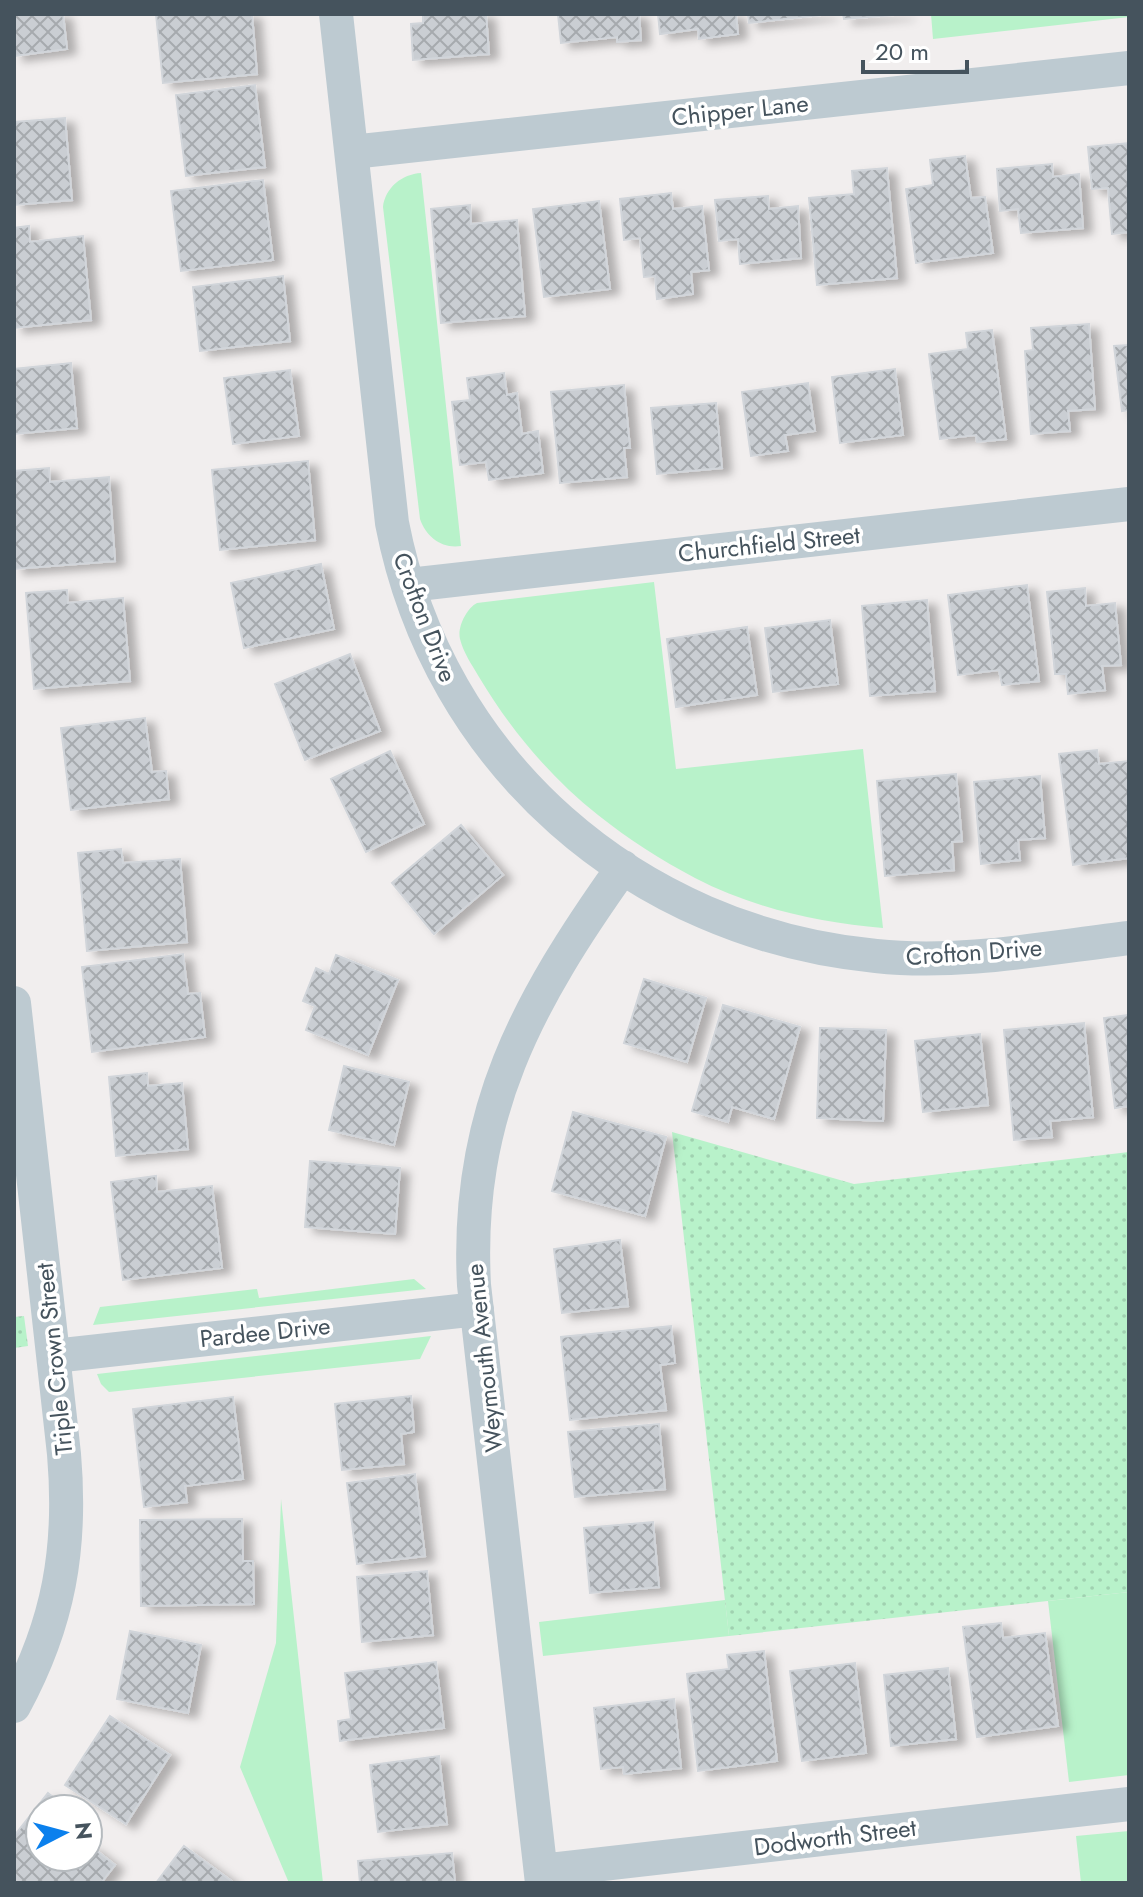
<svg xmlns="http://www.w3.org/2000/svg" width="1143" height="1897" font-family="Jost,sans-serif">
	<style>
		.grass { fill: #b8f2ca }
		.park { fill: url(#park-dots) }
		.building { fill: url(#building-cross-hatch); stroke: #d1d5da; stroke-width: 2; filter: url(#shadow) }
		.lines { fill: none; stroke-linecap: round; stroke-linejoin: round }
		.street { stroke: #bdcad1; stroke-width: 34 }
		.labels { text-anchor: middle; dominant-baseline: central; stroke-width: 7; stroke-linejoin: round; paint-order: stroke }
		.street-label { font-size: 24px; fill: #45535d; stroke: #fff }
	</style>
	<defs>
		<pattern id="park-dots" width="8" height="8" patternUnits="userSpaceOnUse" patternTransform="scale(2)"><rect width="8" height="8" fill="#b8f2ca"/><path d="M2 2h.1M6 6h.1" fill="none" stroke="#a0d1b0" stroke-width="1.8" stroke-linecap="round"/></pattern>
		<pattern id="building-cross-hatch" width="8" height="8" patternUnits="userSpaceOnUse" patternTransform="scale(2)"><rect width="8" height="8" fill="#caced3"/><path d="M0 0l8 8M0 8l8-8" fill="none" stroke="#a6aaae"/></pattern>
		<filter id="shadow"><feDropShadow dx="9" dy="5" stdDeviation="4" flood-color="#0004"/></filter>
	</defs>
	<rect width="100%" height="100%" fill="#f1eeee"/>
	<path class="grass" d="M931 14H1129V17L933 39Z
		M421 173 461 546C442 549 426 537 420 519L383 207C385 188 402 174 421 173Z
		M654 582 676 769 863 749 883 928C819 923 753 908 695 878 661 860 628 839 598 815 550 777 510 729 479 677 472 665 463 652 460 639 457 627 467 608 477 603Z
		M414 1279 426 1289 93 1325 100 1307 257 1289 259 1298Z
		M431 1336 420 1359 109 1392 101 1384 97 1374Z
		M281 1499 323 1883H289L240 1767 276 1643Z
		M1129 1592V1775L1069 1782 1048 1601Z
		M725 1600 729 1636 543 1656 539 1622Z
		M1129 1831V1883H1081L1076 1836Z"/>
	<path class="park" d="M672 1132 854 1184 1129 1152V1592L729 1636Z
		M24 1316 28 1346 14 1348V1317Z"/>
	<path class="building" d="M14 14H63L67 49 14 56Z
		M156 14H252L257 74 163 83Z
		M423 14H486L489 54 413 60 411 24 423 23Z
		M558 14H639L641 40 617 42V37L561 43Z
		M658 14H736L738 34 699 39 698 29 660 34Z
		M748 14H830L749 23Z
		M843 14H906L844 19Z
		M255 85 265 167 186 176 176 95Z
		M65 118 72 200 14 205V122Z
		M1129 143V232L1112 234 1108 188 1092 189 1088 147Z
		M965 156 971 198 985 197 993 253 916 263 906 189 933 185 930 160Z
		M1052 164 1053 177 1079 174 1083 228 1021 233 1018 209 1000 211 997 169Z
		M887 168 897 278 817 285 809 198 854 194 852 171Z
		M263 180 273 260 181 271 171 191Z
		M671 193 673 209 702 206 709 270 691 272 693 294 657 299 655 276 644 277 640 238 624 240 620 199Z
		M768 196 769 209 798 206 801 258 740 264 738 239 719 241 715 200Z
		M599 201 610 289 544 297 533 209Z
		M470 205 471 224 517 220 525 316 441 323 431 209Z
		M29 226 30 242 83 236 91 320 14 328V228Z
		M283 276 290 341 200 351 193 287Z
		M1089 324 1095 409 1068 411 1070 431 1031 434 1025 351 1033 350 1031 328Z
		M992 330 1006 439 977 442 976 435 940 439 929 354 968 349 966 333Z
		M1129 345V410L1122 411 1114 346Z
		M71 363 77 428 14 434V369Z
		M895 369 903 435 840 443 832 377Z
		M290 370 299 436 233 444 224 378Z
		M504 373 507 395 517 393 522 434 538 431 543 473 489 480 486 462 460 465 452 402 470 400 467 378Z
		M808 383 815 431 785 435 788 451 751 456 742 392Z
		M624 385 630 448H624L627 477 560 483 551 392Z
		M716 403 722 468 657 474 651 408Z
		M308 461 315 540 220 550 212 470Z
		M49 468 50 482 109 477 115 561 14 569V471Z
		M321 564 334 629 244 648 231 583Z
		M1027 585 1039 681 1002 685 999 670 958 675 948 595Z
		M1085 588 1086 606 1115 603 1121 665 1102 666 1105 690 1068 694 1066 674H1055L1047 592Z
		M67 590 68 603 123 598 130 681 34 689 26 593Z
		M927 600 935 691 870 696 862 606Z
		M830 620 838 684 773 692 765 628Z
		M747 627 757 695 676 707 667 639Z
		M350 654 380 731 305 760 275 684Z
		M145 718 152 772 166 771 169 799 71 810 61 728Z
		M1097 750 1099 764 1129 761V858L1073 865 1059 754Z
		M390 751 424 824 366 852 331 779Z
		M956 774 962 841 952 842 954 870 885 876 877 781Z
		M1040 776 1045 838 1018 840 1020 860 981 864 974 782Z
		M461 825 503 875 434 934 392 883Z
		M121 849 123 863 180 859 187 942 87 951 78 853Z
		M183 954 188 994 200 993 205 1037 92 1052 82 967Z
		M336 955 398 980 368 1055 306 1030 315 1006 303 1001 316 968 329 974Z
		M644 979 706 998 687 1062 624 1043Z
		M723 1005 800 1027 774 1119 732 1107 728 1122 692 1111Z
		M1129 1015V1106L1115 1108 1104 1018Z
		M1084 1023 1093 1117 1050 1121 1052 1137 1014 1140 1004 1030Z
		M820 1028 886 1030 883 1121 817 1118Z
		M980 1034 988 1105 923 1112 915 1041Z
		M344 1066 409 1082 394 1145 329 1130Z
		M147 1073 148 1086 182 1083 188 1149 116 1156 109 1077Z
		M573 1112 666 1137 645 1216 552 1191Z
		M310 1161 400 1168 395 1234 305 1227Z
		M156 1176 157 1192 212 1186 222 1268 123 1280 111 1182Z
		M620 1240 628 1306 562 1313 554 1249Z
		M671 1326 675 1363 660 1365 666 1410 570 1420 561 1337Z
		M411 1396 414 1432 401 1434 404 1464 342 1470 335 1404Z
		M233 1397 243 1479 185 1486 187 1502 144 1507 133 1409Z
		M659 1424 665 1489 575 1497 568 1432Z
		M415 1474 425 1556 357 1564 347 1483Z
		M242 1519 243 1561H253L254 1604 141 1606 140 1520Z
		M653 1522 659 1587 590 1593 584 1528Z
		M427 1571 433 1635 362 1642 357 1577Z
		M1001 1623 1003 1638 1045 1633 1058 1726 977 1737 963 1627Z
		M130 1631 201 1645 188 1713 117 1699Z
		M764 1651 777 1761 698 1771 687 1674 729 1669 727 1655Z
		M436 1662 444 1728 340 1741 338 1721 351 1719 345 1673Z
		M855 1663 866 1753 802 1761 790 1671Z
		M948 1668 956 1739 891 1746 884 1675Z
		M674 1699 681 1768 624 1774 623 1767 601 1769 594 1708Z
		M110 1716 170 1755 126 1824 65 1785Z
		M439 1756 447 1824 378 1832 370 1765Z
		M48 1793 68 1809H40V1857H88V1844L115 1865 101 1883H14V1836Z
		M184 1846 234 1883H156Z
		M452 1853 455 1883H360L358 1861Z"/>
	<g class="lines">
		<path class="street" d="M336 14 392 523C438 762 635 933 876 956 960 965 1045 948 1129 938
			M352 152 1129 68
			M409 585 1129 504
			M14 1003 64 1454C72 1548 59 1623 14 1706
			M54 1356 477 1309
			M541 1871 1129 1804
			M542 1883 474 1285C465 1114 527 1002 623 867"/>
	</g>
	<g class="labels">
		<g class="street-label">
			<text transform="translate(740 110) rotate(-6)">Chipper Lane</text>
			<text transform="translate(769 544) rotate(-6)">Churchfield Street</text>
			<text transform="translate(425 617) rotate(69)">Crofton Drive</text>
			<text transform="translate(974 952) rotate(-4)">Crofton Drive</text>
			<text transform="translate(265 1332) rotate(-6)">Pardee Drive</text>
			<text transform="translate(484 1358) rotate(-96)">Weymouth Avenue</text>
			<text transform="translate(54 1359) rotate(-96)">Triple Crown Street</text>
			<text transform="translate(835 1837) rotate(-7)">Dodworth Street</text>
		</g>
	</g>
	<rect width="1143" height="1897" fill="none" stroke="#45535d" stroke-width="32"/>
	<g transform="translate(64 1833) rotate(84)"><circle r="38" fill="#ffffff" stroke="#b5babe" stroke-width="2"/>
	<path d="M0-6L14 30L0 20L-14 30Z" fill="#0b80ed"/>
	<text y="-12" font-size="22" font-weight="bold" text-anchor="middle" fill="#45535d">N</text>
	</g>
	<path d="M863 60v12h104v-12" fill="none" stroke="#45535d" stroke-width="4"/>
	<text x="875" y="60" font-size="24" fill="#45535d" stroke="#ffffff" stroke-width="6" paint-order="stroke">20 m</text>
</svg>
